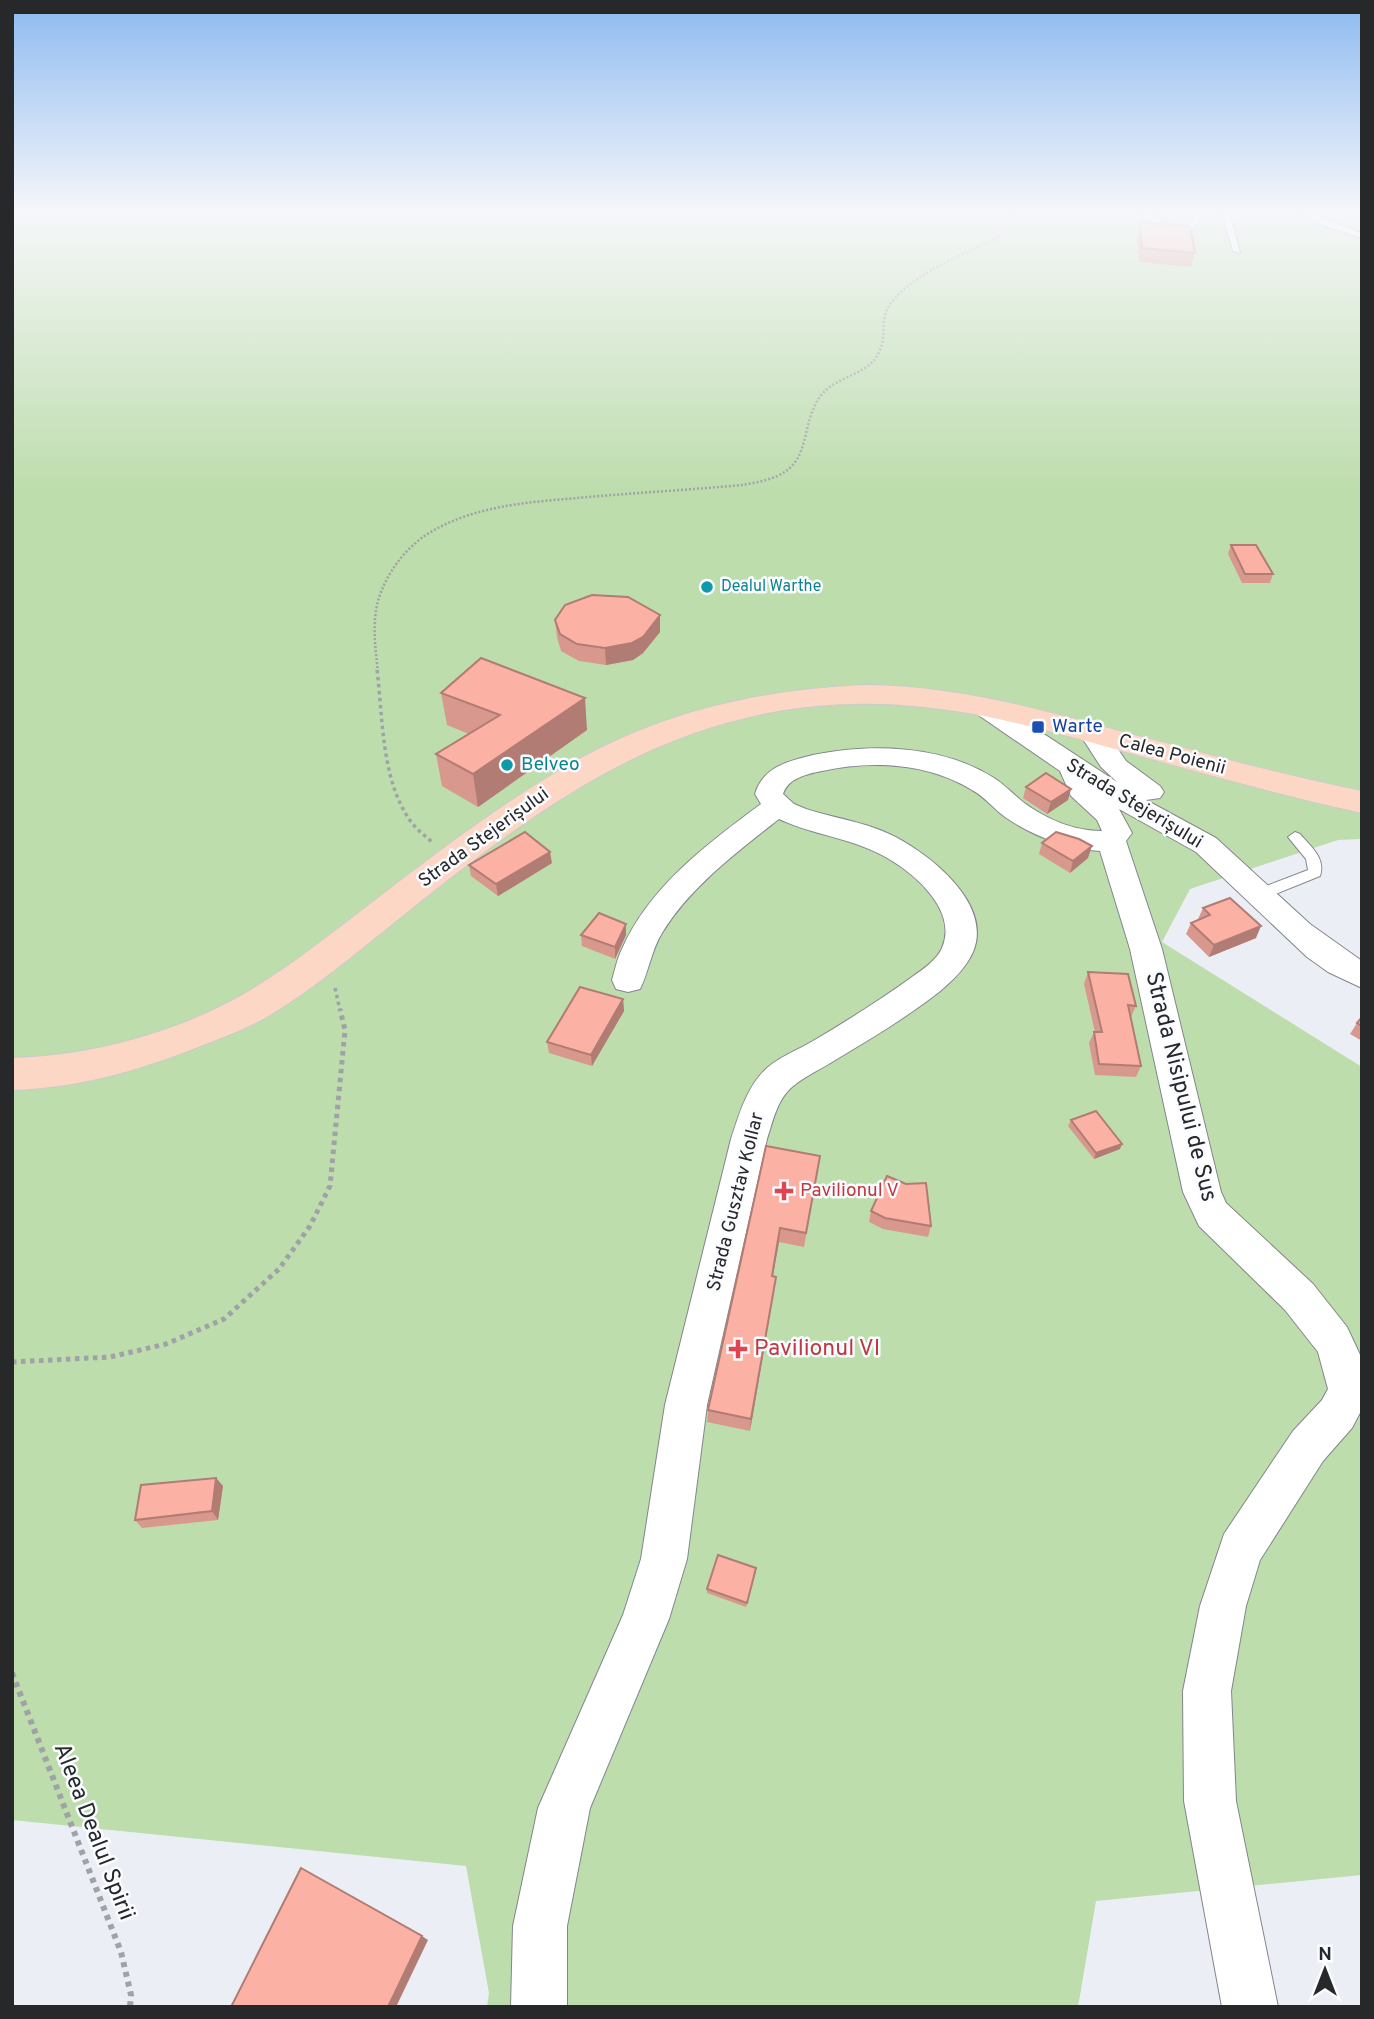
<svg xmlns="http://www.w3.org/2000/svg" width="1374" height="2019" font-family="Overpass,sans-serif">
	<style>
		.green { fill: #bdddac }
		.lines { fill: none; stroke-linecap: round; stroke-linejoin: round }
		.service-casing { stroke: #83868c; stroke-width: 2 }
		.minor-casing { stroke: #83868c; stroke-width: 2 }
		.primary-casing { stroke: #cbcbcc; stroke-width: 2 }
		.path-far3 { stroke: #a0a2a7; stroke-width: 2.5; stroke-dasharray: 2 2; stroke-linecap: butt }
		.path-far2 { stroke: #a0a2a7; stroke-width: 3.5; stroke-dasharray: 3.5 3.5; stroke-linecap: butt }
		.path-far1 { stroke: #a0a2a7; stroke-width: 5; stroke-dasharray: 4.5 4.5; stroke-linecap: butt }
		.path { stroke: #a0a2a7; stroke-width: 6; stroke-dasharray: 5 5; stroke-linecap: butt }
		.service { fill: #fff; fill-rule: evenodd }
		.minor { fill: #fff; fill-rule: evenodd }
		.primary { fill: #fdd7c5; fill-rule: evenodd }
		.wall { fill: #d9988e }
		.shaded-wall { fill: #b07c74 }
		.building { fill: #fcb1a5; stroke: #b07c74; stroke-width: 2 }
		.culture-dot { fill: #0f9aa8; stroke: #fbfcff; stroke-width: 2.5 }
		.transit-dot { fill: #1a4fb4; stroke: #fbfcff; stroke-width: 2.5 }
		.health-dot { fill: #e0444e; stroke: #fbfcff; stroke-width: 2.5 }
		.labels { text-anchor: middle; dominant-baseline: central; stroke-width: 5; stroke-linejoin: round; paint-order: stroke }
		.far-culture-label { font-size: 16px; fill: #0d838f; stroke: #fbfcff; text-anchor: start }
		.transit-label { font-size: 19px; fill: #164399; stroke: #fbfcff; text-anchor: start }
		.street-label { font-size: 19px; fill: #27282a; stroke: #fbfcff }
		.culture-label { font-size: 19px; fill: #0d838f; stroke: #fbfcff; text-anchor: start }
		.health-label { font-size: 19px; fill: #be3a42; stroke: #fbfcff; text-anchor: start }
		.near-street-label { font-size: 23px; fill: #27282a; stroke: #fbfcff }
		.near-health-label { font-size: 23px; fill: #be3a42; stroke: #fbfcff; text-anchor: start }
	</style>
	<rect width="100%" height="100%" fill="#eceef5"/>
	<path class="green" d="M12 210H1362V839L1338 840 1190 889 1162 942 1362 1067V1875L1096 1901 1078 2007H487L489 1993 466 1866 12 1820Z"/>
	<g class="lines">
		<g class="service-casing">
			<path id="service" d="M1134 210C1153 210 1165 229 1186 228L1199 210H1207L1191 232C1169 235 1151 223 1134 210Z
				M1221 210H1229L1240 253 1233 251Z
				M1295 210C1310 210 1345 228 1362 233V238L1319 224Z
				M1295 832 1300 834C1311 847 1326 858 1320 876L1263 899H1253L1251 895 1253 891 1308 870 1306 859 1288 837Z"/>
		</g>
		<g class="minor-casing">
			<path id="minor" d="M983 698 992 700 1117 782 1101 767 1079 733 1083 727 1093 725 1103 727 1126 761 1160 786 1164 792 1160 798 1146 800 1216 838 1310 924 1362 961V988L1328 972 1307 957 1196 852 1119 809 1132 833 1126 841 1162 949 1221 1192 1226 1203 1313 1284 1347 1327 1362 1359V1409L1352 1428 1323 1461 1260 1560 1246 1606 1231 1691 1236 1801 1278 2007H1222L1184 1801 1183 1691 1200 1606 1224 1534 1293 1431 1322 1400 1328 1389 1318 1352 1285 1310 1199 1226 1183 1192 1130 949 1100 851C1066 849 1033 836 1005 817 994 809 985 797 972 790 928 763 872 760 822 771 807 774 788 778 783 794L794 804 806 809C833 818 861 821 887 833 925 850 994 902 973 952 966 968 952 981 939 992 907 1017 872 1038 837 1059 823 1068 805 1076 792 1087 777 1100 773 1121 767 1139L707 1405 687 1559 669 1619 590 1808 567 1926V2007H511L513 1926 538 1808 623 1615 641 1559 665 1405 731 1139C739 1115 747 1086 767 1068 779 1057 798 1050 813 1041 847 1021 880 1000 912 977 922 970 937 960 942 948 958 911 916 875 889 859 854 838 815 836 779 819 737 852 690 887 662 933 651 951 649 971 640 989L628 992 616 989 612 980C615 970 617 959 622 949 649 887 708 843 761 804L755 794C763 767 788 761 813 755 872 743 942 745 994 778 1005 785 1013 794 1023 802 1046 819 1074 831 1102 831L1097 820 1071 796 1060 771 974 712 970 706 974 700Z"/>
		</g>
		<g class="primary-casing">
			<path id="primary" d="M867 685C951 686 1028 706 1108 728 1193 750 1276 774 1362 791V813C1285 796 1209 775 1133 754 1021 723 927 694 807 707 645 725 525 818 401 917 357 952 314 989 265 1018 244 1030 221 1038 198 1047 137 1071 78 1088 12 1090V1058C88 1056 168 1035 235 999 282 973 323 940 365 908 431 857 497 806 569 765 660 712 762 689 867 685Z"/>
		</g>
		<path class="path-far3" d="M378 672C375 646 371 617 381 592 391 566 411 542 436 529 478 506 529 502 577 498 632 493 687 490 742 485 759 482 779 479 792 466 809 448 804 414 823 393 838 376 870 374 879 352 890 329 874 318 899 294 929 265 971 252 1007 233L1011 210"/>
		<path class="path-far2" d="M377 670C383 718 381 777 409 819 415 828 424 835 432 842
			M335 988 340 1010"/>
		<path class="path-far1" d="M12 1362 110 1357 166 1344 224 1319 279 1269 310 1226 330 1186 345 1030 340 1009"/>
		<path class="path" d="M12 1673 121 1952 131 1995 130 2007"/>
		<use href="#service" class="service"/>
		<use href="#minor" class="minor"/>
		<use href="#primary" class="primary"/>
	</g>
	<path class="wall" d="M1140 222 1195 253 1191 267 1139 262 1137 235Z
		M1231 545 1273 574 1270 583H1242L1228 554Z
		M660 615V632L643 653 633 660 606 665 579 661 561 651 557 637 555 620Z
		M441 693 587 730 478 807 442 786 436 754 469 734 447 725Z
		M1026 787 1068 800 1047 814 1023 798Z
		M1042 843 1088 858 1070 873 1039 854Z
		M552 863 498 896 471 876 469 865Z
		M1203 908 1256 938 1209 957 1186 934 1191 923 1198 919Z
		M581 935H626L615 959 582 946Z
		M1088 972 1136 1006 1131 1017 1141 1066 1136 1077 1095 1075 1089 1043 1094 1032H1095L1084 984Z
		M623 999 624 1011 592 1066 549 1053 547 1042Z
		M1362 1017V1041L1350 1034 1357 1023Z
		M1071 1120 1120 1149 1094 1159 1068 1126Z
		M766 1146 820 1156 804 1247 779 1242 773 1276 774 1290 750 1431 707 1422 708 1410Z
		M871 1211 931 1226 928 1237 883 1229 869 1222Z
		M216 1478 223 1486 218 1520 142 1528 135 1520Z
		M756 1572 746 1607 707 1593V1589Z"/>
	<path class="shaded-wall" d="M660 615V632L643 653 633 660 606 665 605 648Z
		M585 698 587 730 478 807 473 774Z
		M1071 789 1068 800 1047 814 1051 802Z
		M1092 846 1088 858 1070 873 1073 861Z
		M550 852 552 863 498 896 496 884Z
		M626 924V935L615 959V947Z
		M1261 926 1256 938 1209 957 1214 945Z
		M623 999 624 1011 592 1066 591 1055Z
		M1122 1144 1120 1149 1094 1159 1096 1153Z
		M780 1228 779 1242 770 1290 772 1276Z
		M776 1277 774 1290 750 1431 751 1419Z
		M216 1478 223 1486 218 1520 212 1511Z
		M422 1936 428 1940 396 2007H388Z"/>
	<path class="building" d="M1140 222 1190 226 1195 253 1142 248Z
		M1231 545H1256L1273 574H1245Z
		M592 595 628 597 660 615 643 637 632 643 605 648 577 644 560 634 555 620 565 605Z
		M481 658 585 698 473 774 436 754 500 715 441 693Z
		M1046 773 1071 789 1051 802 1026 787Z
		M525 832 550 852 496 884 469 865Z
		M1056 832 1079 839 1092 846 1073 861 1042 843Z
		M1230 898 1261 926 1214 945 1191 923 1210 915 1203 908Z
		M599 913 626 924 615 947 581 935Z
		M1088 972 1128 974 1136 1006 1128 1005 1141 1066 1099 1064 1094 1032H1102Z
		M580 987 623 999 591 1055 547 1042Z
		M1362 1017V1026L1357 1023Z
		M1096 1111 1122 1144 1096 1153 1071 1120Z
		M766 1146 820 1156 806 1233 780 1228 772 1276 776 1277 751 1419 708 1410Z
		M887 1176 906 1184 926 1183 931 1226 885 1218 871 1211Z
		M216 1478 212 1511 135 1520 141 1485Z
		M718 1555 756 1568 747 1603 707 1589Z
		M301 1868 422 1936 388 2007H231Z"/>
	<linearGradient id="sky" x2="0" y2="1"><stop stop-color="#8cbaf0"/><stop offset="0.43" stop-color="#f6f7fa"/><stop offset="1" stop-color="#f6f7fa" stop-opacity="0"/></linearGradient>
	<rect width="1374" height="493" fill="url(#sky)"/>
	<g class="culture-dot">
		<circle cx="707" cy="587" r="7"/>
		<circle cx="507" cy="765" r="7"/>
	</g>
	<rect class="transit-dot" x="1031" y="720" width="14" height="14" rx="3.5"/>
	<g class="health-dot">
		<path d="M780.5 1180.5h7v7h7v7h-7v7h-7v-7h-7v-7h7z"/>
		<path d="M734.5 1338.5h7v7h7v7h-7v7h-7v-7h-7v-7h7z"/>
	</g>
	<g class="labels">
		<g class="far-culture-label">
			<text x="721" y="587">Dealul Warthe</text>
		</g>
		<g class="transit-label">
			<text x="1052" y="727">Warte</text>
		</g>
		<g class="street-label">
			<text transform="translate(1172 755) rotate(15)">Calea Poienii</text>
			<text transform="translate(1134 804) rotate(31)">Strada Stejerișului</text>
			<text transform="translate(484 838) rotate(-36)">Strada Stejerișului</text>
			<text transform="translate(736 1202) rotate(-76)">Strada Gusztav Kollar</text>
		</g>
		<g class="culture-label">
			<text x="521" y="765">Belveo</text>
		</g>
		<g class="health-label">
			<text x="800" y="1191">Pavilionul V</text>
		</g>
		<g class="near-street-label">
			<text transform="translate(1180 1087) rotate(76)">Strada Nisipului de Sus</text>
			<text transform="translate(93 1832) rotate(69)">Aleea Dealul Spirii</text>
		</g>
		<g class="near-health-label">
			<text x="754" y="1349">Pavilionul VI</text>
		</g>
	</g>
	<rect width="1374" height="2019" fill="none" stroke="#27282a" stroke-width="28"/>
	<g transform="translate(1325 1970)" stroke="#fbfcff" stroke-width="5" paint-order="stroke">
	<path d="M0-5L12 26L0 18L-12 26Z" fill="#27282a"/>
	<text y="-10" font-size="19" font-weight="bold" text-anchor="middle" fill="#27282a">N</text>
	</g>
</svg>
